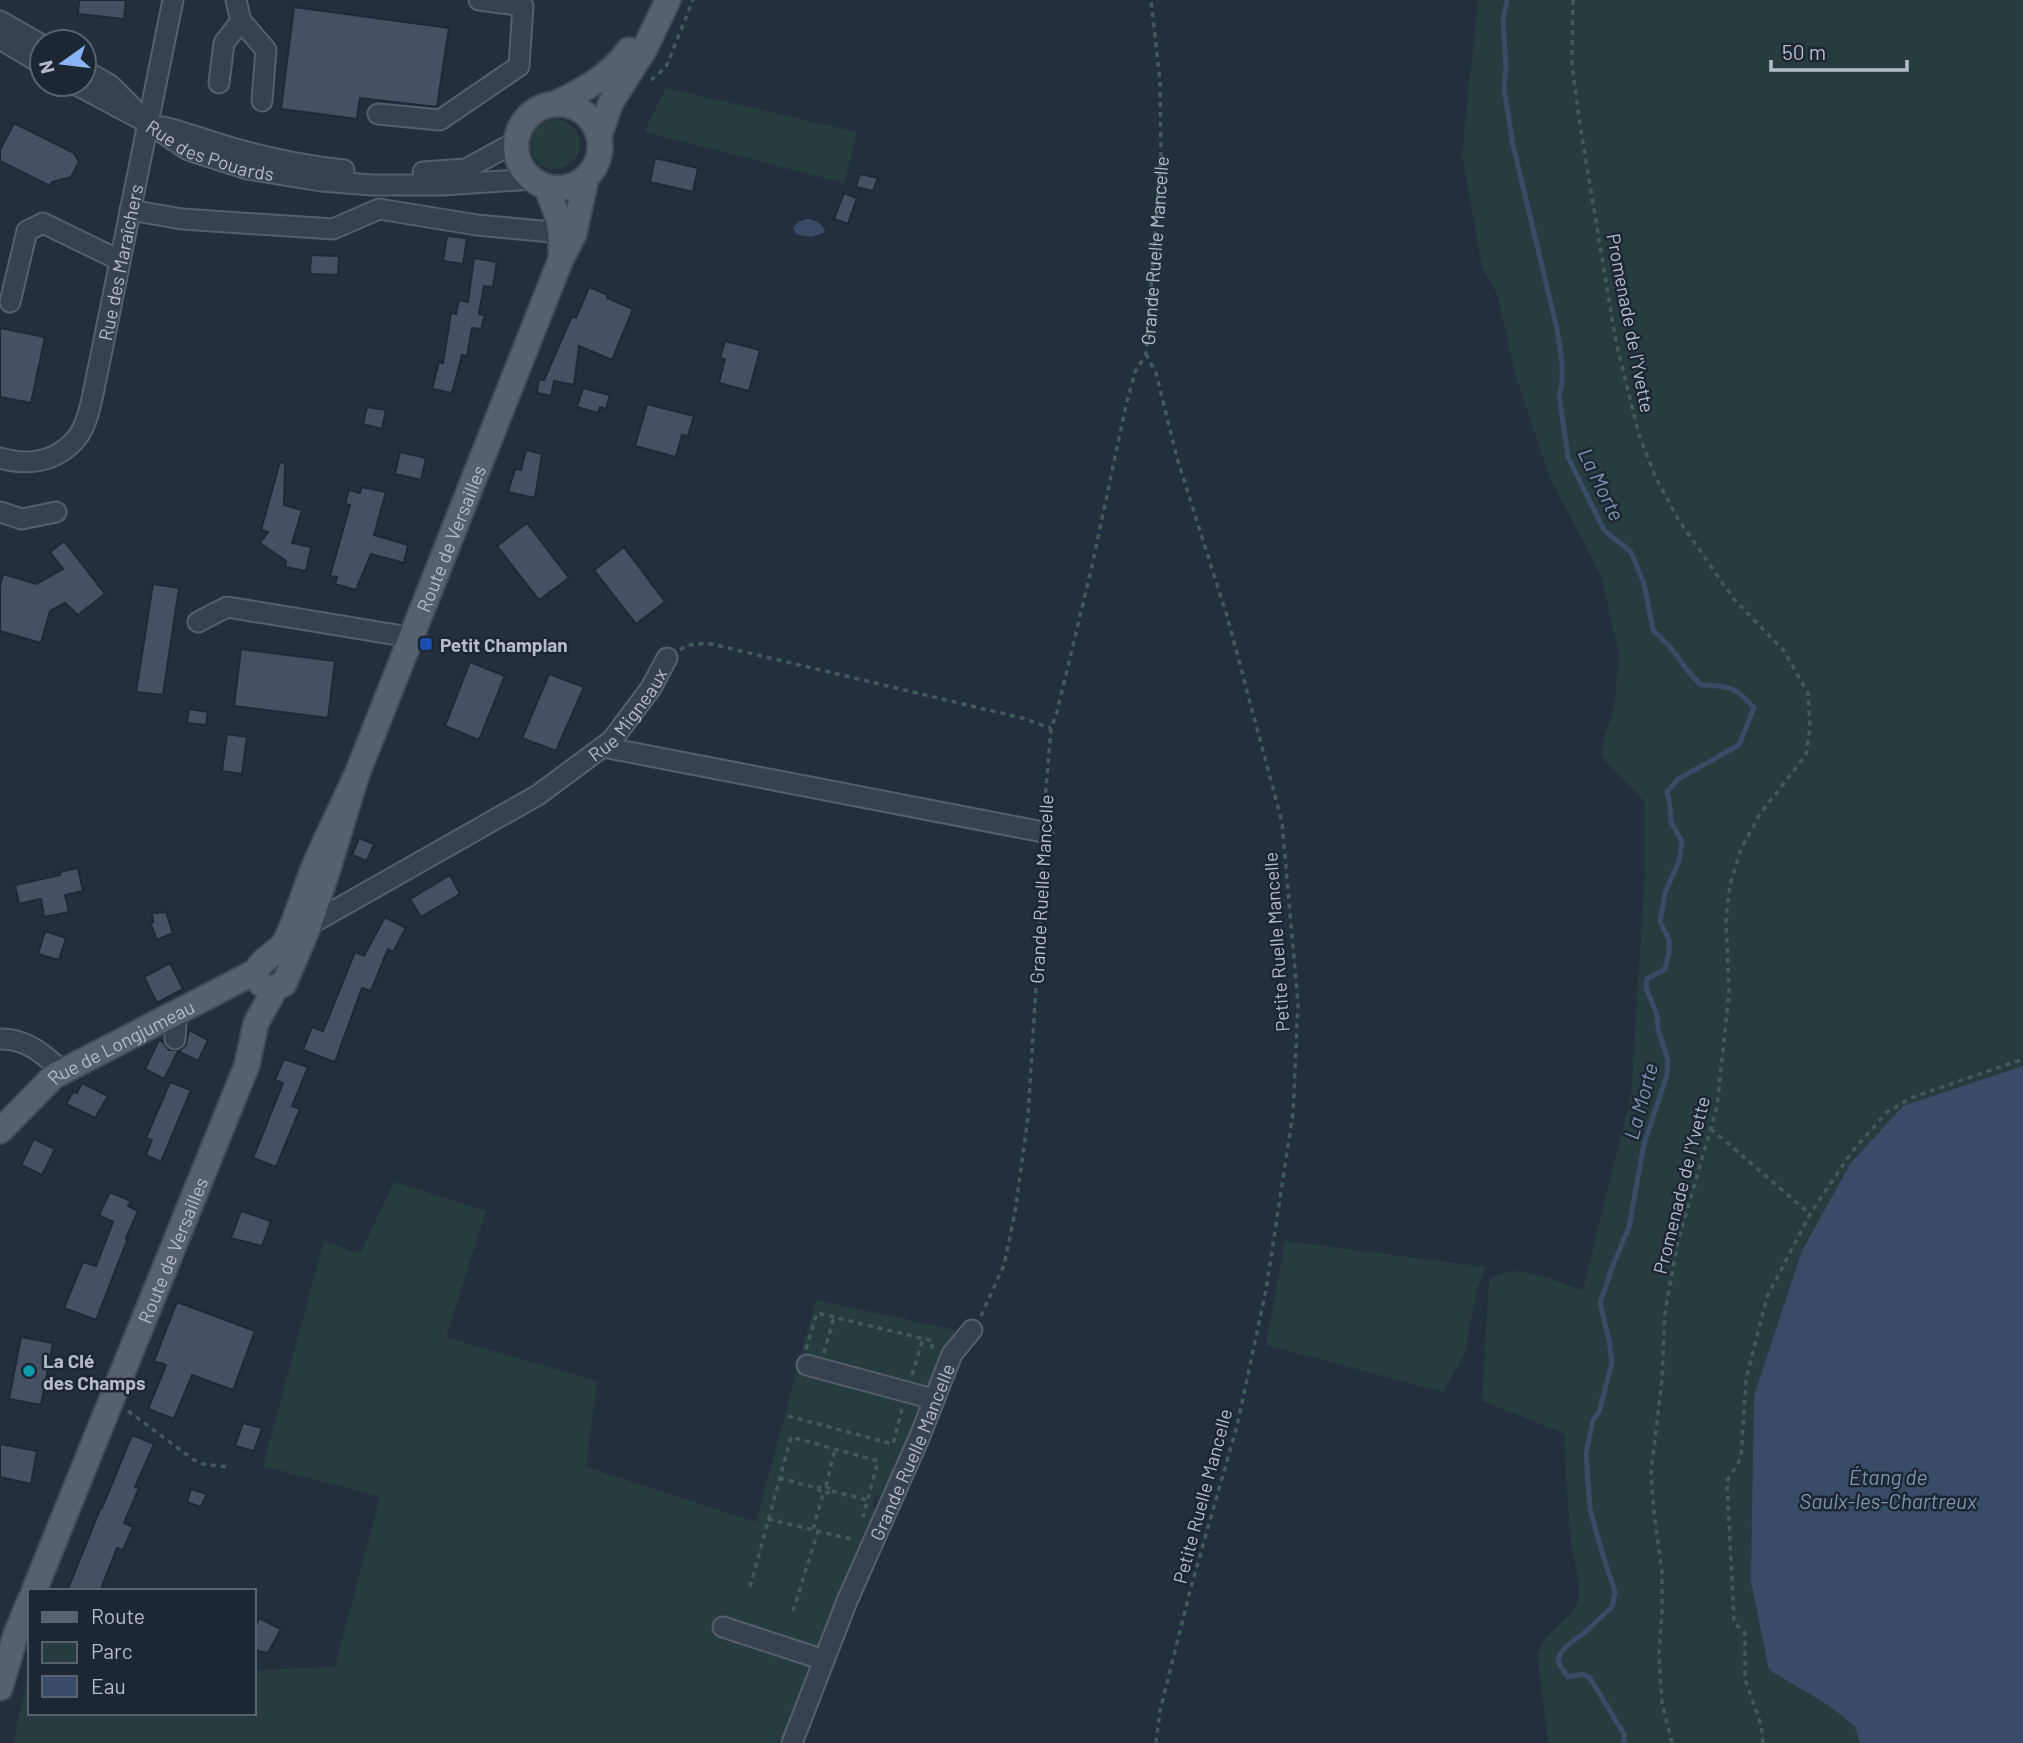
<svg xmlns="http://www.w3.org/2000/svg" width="2023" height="1743" font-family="Barlow,sans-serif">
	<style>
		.green { fill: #263c3f }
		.water { fill: #394c67 }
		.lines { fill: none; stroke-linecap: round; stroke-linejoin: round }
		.stream { stroke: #394c67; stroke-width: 5 }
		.building { fill: #455162; stroke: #1f2835; stroke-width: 2 }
		.minor-casing { stroke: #565f6c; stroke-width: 23 }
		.major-casing { stroke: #414a57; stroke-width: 28 }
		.path { stroke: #44595c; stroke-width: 3.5; stroke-dasharray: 5 5; stroke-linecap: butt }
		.minor { stroke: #38414e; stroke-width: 19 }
		.major { stroke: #56606e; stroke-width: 24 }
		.transit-dot { fill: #1a4fb4; stroke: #1d2633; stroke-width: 2.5 }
		.culture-dot { fill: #0f9aa8; stroke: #1d2633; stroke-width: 2.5 }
		.labels { text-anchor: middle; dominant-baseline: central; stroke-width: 5; stroke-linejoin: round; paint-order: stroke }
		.street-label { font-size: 19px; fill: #b4bcc9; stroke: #1d2633 }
		.poi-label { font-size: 19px; font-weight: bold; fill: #b4bcc9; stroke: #1d2633; text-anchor: start }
		.water-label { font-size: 21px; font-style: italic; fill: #7c92b1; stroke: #1d2633 }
	</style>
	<rect width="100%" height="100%" fill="#242f3e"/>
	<path class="green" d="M1478 0H2023V1743H1548L1537 1655C1545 1630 1572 1620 1578 1600 1582 1587 1573 1556 1571 1541 1567 1506 1566 1470 1565 1434L1482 1401 1489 1280C1517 1258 1554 1283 1583 1290L1631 1096 1645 870V802L1605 761 1601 754 1603 742 1614 709 1619 653 1601 576 1550 478 1514 370 1498 296 1482 267 1462 154Z
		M666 88 857 132 844 183 644 132Z
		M530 144a25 25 0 1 1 50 0a25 25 0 1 1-50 0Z
		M394 1182 486 1211 446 1337 597 1381 586 1467 756 1522 816 1300 955 1330 930 1387H926L922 1390 924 1405 884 1497 875 1496C871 1502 871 1507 877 1512L806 1686 781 1743H13L28 1675H30V1713H254V1671L335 1666 380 1497 263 1466 324 1241 360 1254Z
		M1285 1241 1486 1267 1476 1293 1465 1353 1443 1392 1266 1345Z"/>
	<path class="water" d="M807 219C815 220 823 223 825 232L811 237 796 234 793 228 798 222Z
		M2023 1066V1743H1860L1855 1726 1828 1705 1769 1670 1751 1581 1754 1396 1802 1251 1850 1164 1903 1106Z"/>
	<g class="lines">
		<path class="stream" d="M1507 0 1503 20 1506 67 1504 88 1513 145 1557 329C1560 350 1566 375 1559 395L1568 457 1604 530 1631 552 1644 584 1653 630 1672 649 1687 670 1701 685C1728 686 1736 686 1754 708L1739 745 1678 779 1667 792 1670 806 1671 822 1682 841 1679 861 1665 893 1660 921 1669 940V953L1665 969 1647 979 1646 988 1657 1015 1658 1029 1668 1060 1667 1075 1644 1144 1629 1227 1613 1265 1600 1303 1609 1340 1612 1363 1599 1412 1593 1420 1586 1454 1590 1509 1603 1556 1615 1592 1612 1607 1585 1632 1564 1648 1558 1659 1561 1667 1568 1677 1583 1674 1590 1678 1624 1734V1743"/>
	</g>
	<path class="building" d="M79 0H126L124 19 78 14Z
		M294 7 449 28 437 107 360 98 357 119 281 109Z
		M14 123 74 153 79 162 71 177 52 182 50 186 0 161V150Z
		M655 158 698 168 693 192 650 182Z
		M860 174 878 178 873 191 856 187Z
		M844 193 857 198 848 224 834 219Z
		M447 236 467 238 463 264 443 261Z
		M311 255 339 256 338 275 310 274Z
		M474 258 497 262 493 287 484 286 479 314 485 315 481 329 472 328 467 356 462 355 452 393 432 389 439 362 443 363 451 313 456 314 459 300 468 302Z
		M589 287 608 295 607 298 633 309 612 360 579 346 574 385 554 381 551 396 537 393 539 379 544 380 572 316 576 318Z
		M0 328 45 337 31 403 0 397Z
		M725 341 760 350 749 391 719 383 725 359 720 358Z
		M583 388 610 395 606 409 600 407 598 413 577 407Z
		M647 404 694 416 688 436 682 435 676 457 635 446Z
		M367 407 386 410 382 429 363 424Z
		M526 450 542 454 535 498 508 492 515 469 521 470Z
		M400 452 426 458 421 480 395 474Z
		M280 462 285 463 284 505 302 510 292 543 311 547 306 571 285 567 286 561 260 543 268 532 261 530Z
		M362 487 386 492 374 535 408 545 404 563 371 554 356 590 335 584 337 577 330 576 350 505 345 504 349 490 360 493Z
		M527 523 569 578 539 600 497 546Z
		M64 541 105 594 78 615 65 603 50 611 41 643 0 631V586L3 574 36 584 63 569 50 552Z
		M624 547 665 602 636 624 594 570Z
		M153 584 179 588 163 695 136 692Z
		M241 649 335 661 328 718 234 706Z
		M470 662 505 676 479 740 445 726Z
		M549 674 584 687 556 751 522 738Z
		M189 709 208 712 206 725 187 723Z
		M227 734 247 737 242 774 222 771Z
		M359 838 374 844 367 861 352 855Z
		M78 868 83 891 65 895 69 912 44 917 41 899 19 904 15 885 60 875V872Z
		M450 875 460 894 421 917 410 899Z
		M166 912 173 933 157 940 150 922H153L152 913Z
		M385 917 406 928 393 952 388 949 371 991 362 988 335 1062 303 1050 312 1027 323 1031 355 952 364 956Z
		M45 931 66 938 59 960 38 954Z
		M170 963 183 989 157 1003 144 977Z
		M189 1030 208 1040 198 1061 178 1051 164 1079 145 1069 159 1040 163 1042 169 1050H180L186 1045Z
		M284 1059 308 1067 292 1106 300 1109 276 1167 253 1158 283 1083 275 1080Z
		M170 1082 191 1090 161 1162 146 1155 152 1140 146 1138Z
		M82 1083 108 1096 95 1118 66 1104 73 1092 77 1093Z
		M34 1139 55 1149 42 1175 21 1165Z
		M110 1192 131 1201 128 1206 138 1211 126 1238H128L96 1320 64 1308 83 1262 96 1266 113 1222 99 1215Z
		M241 1211 271 1221 262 1246 231 1238Z
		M177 1302 255 1331 233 1390 192 1375 174 1419 148 1409 166 1365 154 1361Z
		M21 1337 53 1343 41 1405 9 1399Z
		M243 1423 262 1428 254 1451 235 1446Z
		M132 1435 154 1444 135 1487 139 1488 124 1523 133 1527 123 1550 117 1548 100 1591H67L101 1507 102 1508Z
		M0 1444 37 1451 31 1484 0 1477Z
		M191 1489 207 1494 201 1507 187 1502Z
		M259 1618 281 1629 268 1653 254 1650V1629Z"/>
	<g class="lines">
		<g class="minor-casing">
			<g id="minor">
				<path d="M0 21 42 45"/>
				<path d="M241 21 266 50 262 101"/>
				<path d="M0 39 42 64"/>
				<path d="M84 70 110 85 135 110"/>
				<path d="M219 83 224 43 241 21 236 0"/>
				<path id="s2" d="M75 84 148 123 188 150 247 169 321 181 372 185H443L532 179"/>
				<path d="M378 114 440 120 519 66 523 6 479 0"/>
				<path d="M163 127C188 133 211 142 236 149 272 159 308 166 344 170"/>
				<path d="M423 172 466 169 517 141"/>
				<path d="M130 210 182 219 333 229 379 209 477 225 562 233"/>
				<path d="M10 302 27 231 43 223 119 260"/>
				<path id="s3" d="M0 458C28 466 56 462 76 439 90 423 94 386 99 365L173 0"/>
				<path d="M0 512 22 519 56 512"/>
				<path d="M198 622 227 607 397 635 410 640"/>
				<path d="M603 747 1043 832"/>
				<path id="s4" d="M309 925 538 795 612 740 651 688 667 658"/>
				<path d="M170 1014 176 1023 175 1039"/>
				<path d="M0 1039C26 1038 45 1055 63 1072"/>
				<path d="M807 1365 933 1399"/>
				<path d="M723 1627 824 1660"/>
				<path id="s5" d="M792 1743 847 1601 920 1436 952 1354 972 1330"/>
			</g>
		</g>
		<g class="major-casing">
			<g id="major">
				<path d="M555 104C584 90 610 76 629 50"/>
				<circle cx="558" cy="146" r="42"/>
				<path d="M599 136 611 102 644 50 668 0"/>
				<path d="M546 187C557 211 562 228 561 255"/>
				<path id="s6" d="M357 774C343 805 327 836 314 867 305 889 296 921 285 942 278 953 258 961 257 972 256 989 273 990 284 984L309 925 328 869 357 774 561 259 574 234 586 179"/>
				<path id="s7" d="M0 1131 54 1076 257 971"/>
				<path id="s8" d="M34 1591 247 1065 256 1023 275 989"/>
				<path d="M0 1688 16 1634 30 1600"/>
			</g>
		</g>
		<g class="path">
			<path d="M1573 0 1572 65 1580 125 1616 342 1639 435 1656 478 1678 519 1733 598 1784 651 1808 693 1810 727 1806 755 1760 814 1741 849 1730 885 1726 917 1729 992 1717 1107 1677 1245 1665 1312 1662 1380 1651 1473 1654 1513 1662 1572V1613L1659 1654 1662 1703 1672 1743"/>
			<path d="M651 80 666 67 693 0"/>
			<path d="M1146 354 1156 373 1177 458 1227 616 1282 822 1298 1004 1293 1113 1266 1290 1237 1426 1191 1587 1160 1711 1156 1743"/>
			<path d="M680 650 688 645 707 643 1022 718 1051 728"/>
			<path id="s1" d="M1044 813 1051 728 1057 712 1092 566 1126 405 1135 372 1146 354 1161 156 1160 81 1151 0"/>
			<path d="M1711 1129 1810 1214"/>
			<path d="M981 1316 1004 1265 1015 1212 1028 1117 1042 888 1043 849"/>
			<path d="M806 1349 817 1313 933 1341 931 1351 934 1352"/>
			<path d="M824 1353 834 1317"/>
			<path d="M912 1375 923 1339"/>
			<path d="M128 1411 194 1460 203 1464 227 1467"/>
			<path d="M788 1416 893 1444 902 1409"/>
			<path d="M779 1478 817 1488 823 1494 832 1491 826 1486 817 1488"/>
			<path d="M826 1486 835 1449"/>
			<path d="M832 1491 867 1500"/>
			<path d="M768 1519 855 1540"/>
			<path d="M813 1529 823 1494"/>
			<path d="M750 1587 791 1437 878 1461 863 1517"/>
			<path d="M793 1611 818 1531"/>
			<path d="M1763 1743 1761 1725 1745 1679V1633L1734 1623 1727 1481 1741 1458 1746 1379 1767 1297 1810 1214 1851 1153 1886 1113 1911 1098 2023 1059"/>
		</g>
		<use href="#minor" class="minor"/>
		<use href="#major" class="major"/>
	</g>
	<rect class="transit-dot" x="419" y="637" width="14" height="14" rx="3.5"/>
	<circle class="culture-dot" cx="29" cy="1371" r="7"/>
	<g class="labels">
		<g class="street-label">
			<text stroke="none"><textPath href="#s2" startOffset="152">Rue des Pouards</textPath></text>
			<text stroke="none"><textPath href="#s1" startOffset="576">Grande Ruelle Mancelle</textPath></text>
			<text stroke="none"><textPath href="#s3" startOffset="266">Rue des Maraîchers</textPath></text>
			<text transform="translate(1631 323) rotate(79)">Promenade de l'Yvette</text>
			<text stroke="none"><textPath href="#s6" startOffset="738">Route de Versailles</textPath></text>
			<text stroke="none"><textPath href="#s4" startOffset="385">Rue Migneaux</textPath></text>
			<text transform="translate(1041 889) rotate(-87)">Grande Ruelle Mancelle</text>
			<text transform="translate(1276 942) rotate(-94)">Petite Ruelle Mancelle</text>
			<text stroke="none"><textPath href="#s7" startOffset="152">Rue de Longjumeau</textPath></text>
			<text transform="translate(1681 1185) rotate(-76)">Promenade de l'Yvette</text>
			<text stroke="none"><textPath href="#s8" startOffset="368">Route de Versailles</textPath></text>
			<text stroke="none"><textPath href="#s5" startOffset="315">Grande Ruelle Mancelle</textPath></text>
			<text transform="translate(1202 1496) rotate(-75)">Petite Ruelle Mancelle</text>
		</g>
		<g class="poi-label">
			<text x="440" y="644">Petit Champlan</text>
			<text x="43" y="1360">La Clé<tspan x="43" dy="22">des Champs</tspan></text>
		</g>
		<g class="water-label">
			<text transform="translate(1602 484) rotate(64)">La Morte</text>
			<text transform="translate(1640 1101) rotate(-75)">La Morte</text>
			<text x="1888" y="1476">Étang de<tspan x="1888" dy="24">Saulx-les-Chartreux</tspan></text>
		</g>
	</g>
	<rect x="28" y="1589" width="228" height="126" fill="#1d2633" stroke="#59626f" stroke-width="2"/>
	<rect x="42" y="1612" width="35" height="10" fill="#56606e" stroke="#59626f" stroke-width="2"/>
	<text x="91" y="1624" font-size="21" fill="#b4bcc9">Route</text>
	<rect x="42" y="1642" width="35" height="21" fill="#263c3f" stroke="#59626f" stroke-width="2"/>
	<text x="91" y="1659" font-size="21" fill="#b4bcc9">Parc</text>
	<rect x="42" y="1676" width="35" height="21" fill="#394c67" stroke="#59626f" stroke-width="2"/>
	<text x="91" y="1694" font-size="21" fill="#b4bcc9">Eau</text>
	<g transform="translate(63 63) rotate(256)"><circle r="33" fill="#1d2633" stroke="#59626f" stroke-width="2"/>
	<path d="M0-5L12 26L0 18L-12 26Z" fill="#8ab4f8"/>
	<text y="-10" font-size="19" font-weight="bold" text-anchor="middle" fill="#b4bcc9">N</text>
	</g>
	<path d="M1771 60v10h136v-10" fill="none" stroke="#b4bcc9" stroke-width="3.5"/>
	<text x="1782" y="60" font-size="21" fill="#b4bcc9" stroke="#1d2633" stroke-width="5" paint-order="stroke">50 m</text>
</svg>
